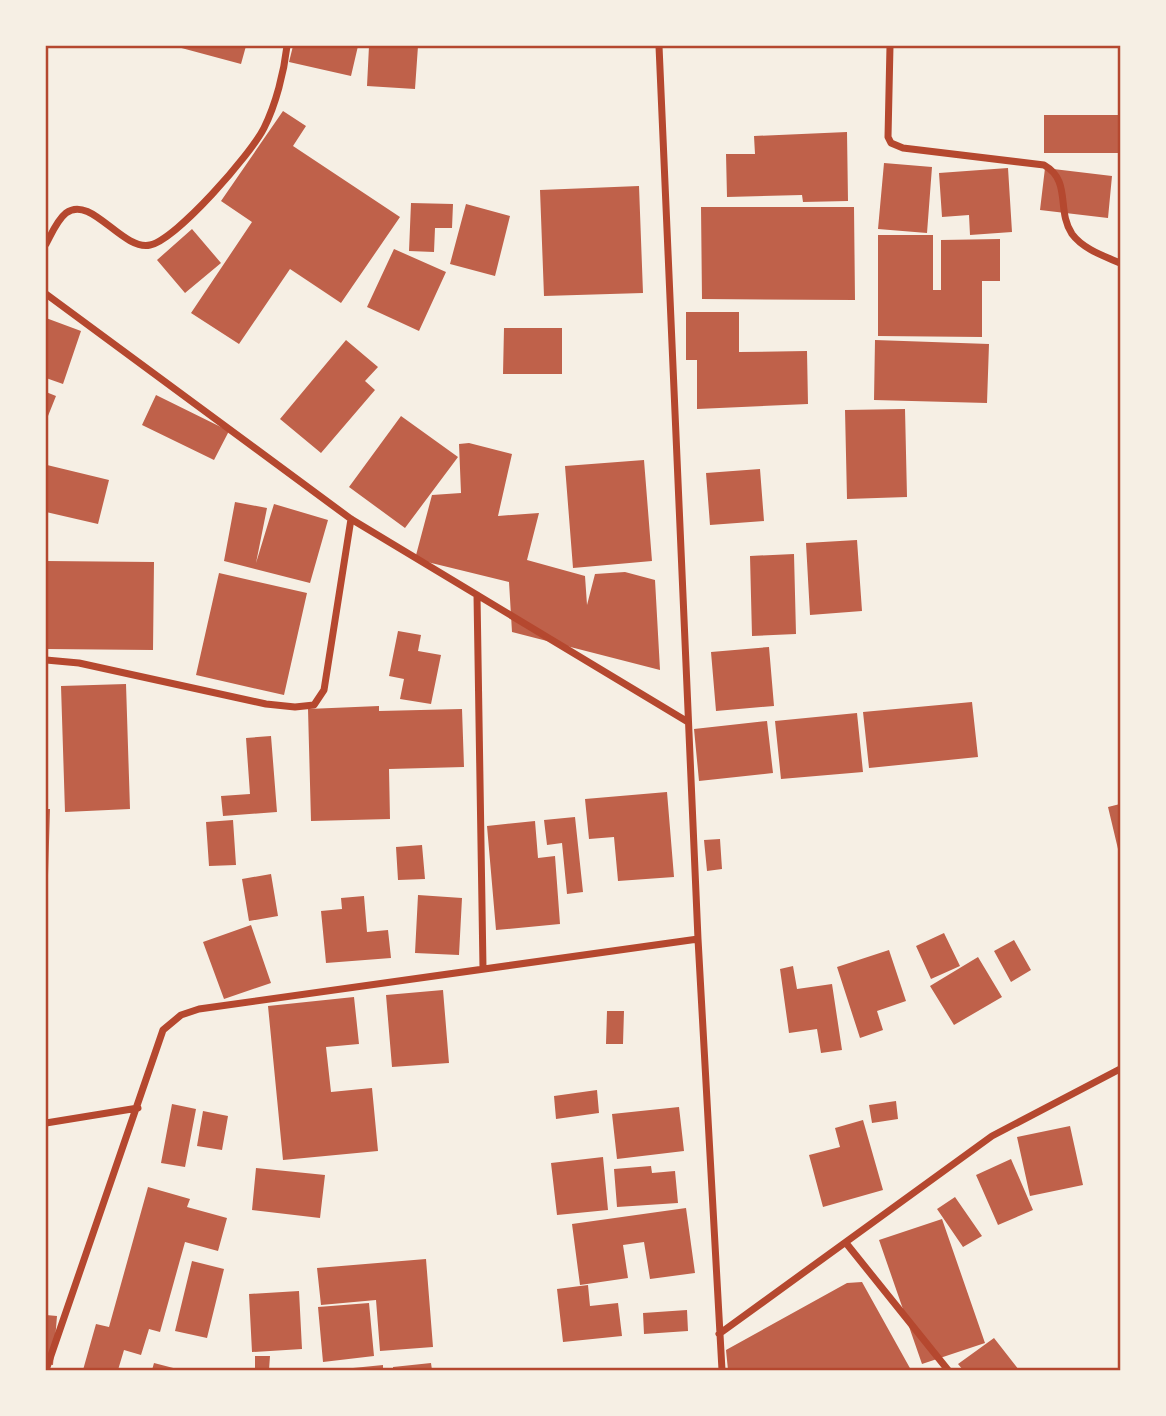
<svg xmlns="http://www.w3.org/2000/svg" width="1166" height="1416" font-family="Commissioner,sans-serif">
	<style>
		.building { fill: #bf614a }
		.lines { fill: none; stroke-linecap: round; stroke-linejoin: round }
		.minor { stroke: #b5482f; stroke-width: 7 }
		.neatline { fill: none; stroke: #b5482f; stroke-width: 2.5 }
	</style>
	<rect width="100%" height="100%" fill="#f6efe4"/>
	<path class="building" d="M174 46H246L241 64Z
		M293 46H358L351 76 289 62Z
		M369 46H418L415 89 367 86Z
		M283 111 306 126 293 146 400 217 341 303 290 269 239 344 191 313 252 222 221 201Z
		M1044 115H1120V153H1044Z
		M847 132 848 201 803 202 802 195 727 197 726 154H755L754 136Z
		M884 163 932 167 927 233 878 229Z
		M1008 168 1012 232 970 235 969 215 942 217 939 173Z
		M1045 168 1112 176 1108 218 1040 210Z
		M639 186 643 293 544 296 540 190Z
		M411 203 453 204 452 228H435L434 252 409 251Z
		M466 204 510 216 495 276 450 264Z
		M701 207H854L855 300 702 299Z
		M192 229 221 263 185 293 157 260Z
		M878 235H933V290H941V240L1000 239V281H982V337L878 336Z
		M394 249 446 272 419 331 367 307Z
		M686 312H739V352L807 351 808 404 697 409V360H686Z
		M46 318 81 331 63 384 46 378Z
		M504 328H562V374H503Z
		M346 340 378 367 365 381 375 390 321 453 280 419Z
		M875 340 989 344 987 403 874 400Z
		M46 392 56 396 46 421Z
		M156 395 229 431 214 460 142 425Z
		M905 409 907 497 847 499 845 410Z
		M401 416 458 457 405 528 349 487Z
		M469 443 512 454 498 516 539 513 527 560 585 576 587 605 595 574 625 572 655 580 660 670 512 632 509 582 415 559 432 495 461 493 459 444Z
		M644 460 652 561 573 568 565 466Z
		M47 465 109 480 98 524 46 512Z
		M760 469 764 521 710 525 706 473Z
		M235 502 267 508 256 563 274 504 328 520 310 583 224 561Z
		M857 540 862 611 810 615 806 543Z
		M794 554 796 634 752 636 750 556Z
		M46 561 154 562 153 650 46 649Z
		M219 573 307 593 284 695 196 675Z
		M398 631 421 635 418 651 441 655 431 704 400 699 404 679 389 676Z
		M769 647 774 706 716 711 711 652Z
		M126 684 130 809 65 812 61 686Z
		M972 702 978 757 869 768 863 712Z
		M379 706V711L462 709 464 767 389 769 390 819 311 821 308 709Z
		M857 713 863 772 781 779 775 721Z
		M767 721 773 773 699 781 694 729Z
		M271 736 277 812 223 816 221 796 250 794 246 738Z
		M667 792 674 877 618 881 614 837 589 839 585 799Z
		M1120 804V848L1118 849 1108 807Z
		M46 809H50L48 875H46Z
		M575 817 583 892 567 894 562 843 547 845 544 820Z
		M233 820 236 865 209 866 206 822Z
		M535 821 538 858 555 856 560 924 496 930 487 826Z
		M720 839 722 869 707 871 704 840Z
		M422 845 425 879 398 880 396 847Z
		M271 874 278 916 249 921 242 879Z
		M418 895 462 898 459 955 415 953Z
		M364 896 367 932 388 930 391 958 326 963 321 911 342 909 341 898Z
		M251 925 271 983 224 999 203 942Z
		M944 933 960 966 931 979 916 946Z
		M1014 940 1031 970 1011 982 994 951Z
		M889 950 906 1001 877 1011 883 1030 860 1038 837 967Z
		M978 957 1002 997 954 1025 930 986Z
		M793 966 797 989 832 984 842 1050 821 1053 817 1029 789 1033 780 969Z
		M443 990 449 1063 392 1067 386 995Z
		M354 997 359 1044 326 1047 331 1092 372 1088 378 1151 283 1160 268 1006Z
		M607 1011H624L623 1044H606Z
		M597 1090 599 1113 556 1119 554 1096Z
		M896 1101 898 1119 872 1123 869 1105Z
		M172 1104 196 1109 185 1167 161 1163Z
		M679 1107 684 1151 617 1159 612 1114Z
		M203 1111 228 1116 222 1150 197 1146Z
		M863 1120 883 1190 823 1207 809 1155 840 1147 835 1128Z
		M1070 1126 1083 1185 1030 1196 1017 1137Z
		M603 1157 608 1210 557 1215 551 1163Z
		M1011 1159 1033 1210 998 1225 976 1175Z
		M651 1166 652 1173 675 1171 678 1203 617 1207 614 1169Z
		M256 1168 325 1175 320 1218 252 1210Z
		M148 1187 190 1199 187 1207 227 1218 218 1251 185 1242 160 1332 149 1329 141 1355 124 1350 118 1370H83L96 1324 109 1327Z
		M955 1197 982 1236 963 1247 937 1209Z
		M686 1208 695 1273 650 1279 644 1242 623 1245 628 1278 580 1285 572 1224Z
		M942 1219 985 1343 922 1364 879 1240Z
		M426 1259 433 1347 380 1351 376 1300 321 1305 317 1268Z
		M192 1261 224 1269 207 1338 175 1331Z
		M862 1282 911 1370H728L726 1350 847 1283Z
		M588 1285 590 1306 618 1303 622 1336 563 1342 557 1289Z
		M299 1291 302 1349 252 1352 249 1294Z
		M369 1303 374 1356 323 1362 318 1307Z
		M687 1310 688 1331 644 1334 643 1313Z
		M46 1315 57 1316 53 1365 46 1364Z
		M994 1338 1019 1370H963L958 1364Z
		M255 1356H270L269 1370H255Z
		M154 1363 181 1370H152Z
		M431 1363 432 1370H393V1367Z
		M383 1365V1370H343V1369Z"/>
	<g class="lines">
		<path class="minor" d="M659 46 698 939 722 1370
			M890 46 888 137 891 143 903 148 1044 165C1072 181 1056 210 1072 234 1083 249 1104 256 1120 263
			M46 244C51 235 57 220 66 213 91 194 122 251 150 245 177 239 251 154 264 128 276 104 284 72 287 46
			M46 294 351 519 688 722
			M477 595 483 968
			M46 660 79 663 266 704 295 707 314 705 324 690 351 519
			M46 1123 138 1108
			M846 1243 948 1370
			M719 1334 992 1136 1120 1069
			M46 1370 163 1030 181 1015 199 1009 698 939"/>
	</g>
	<rect width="1166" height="1416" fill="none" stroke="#f6efe4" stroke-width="94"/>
	<rect x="47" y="47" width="1072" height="1322" class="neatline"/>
</svg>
